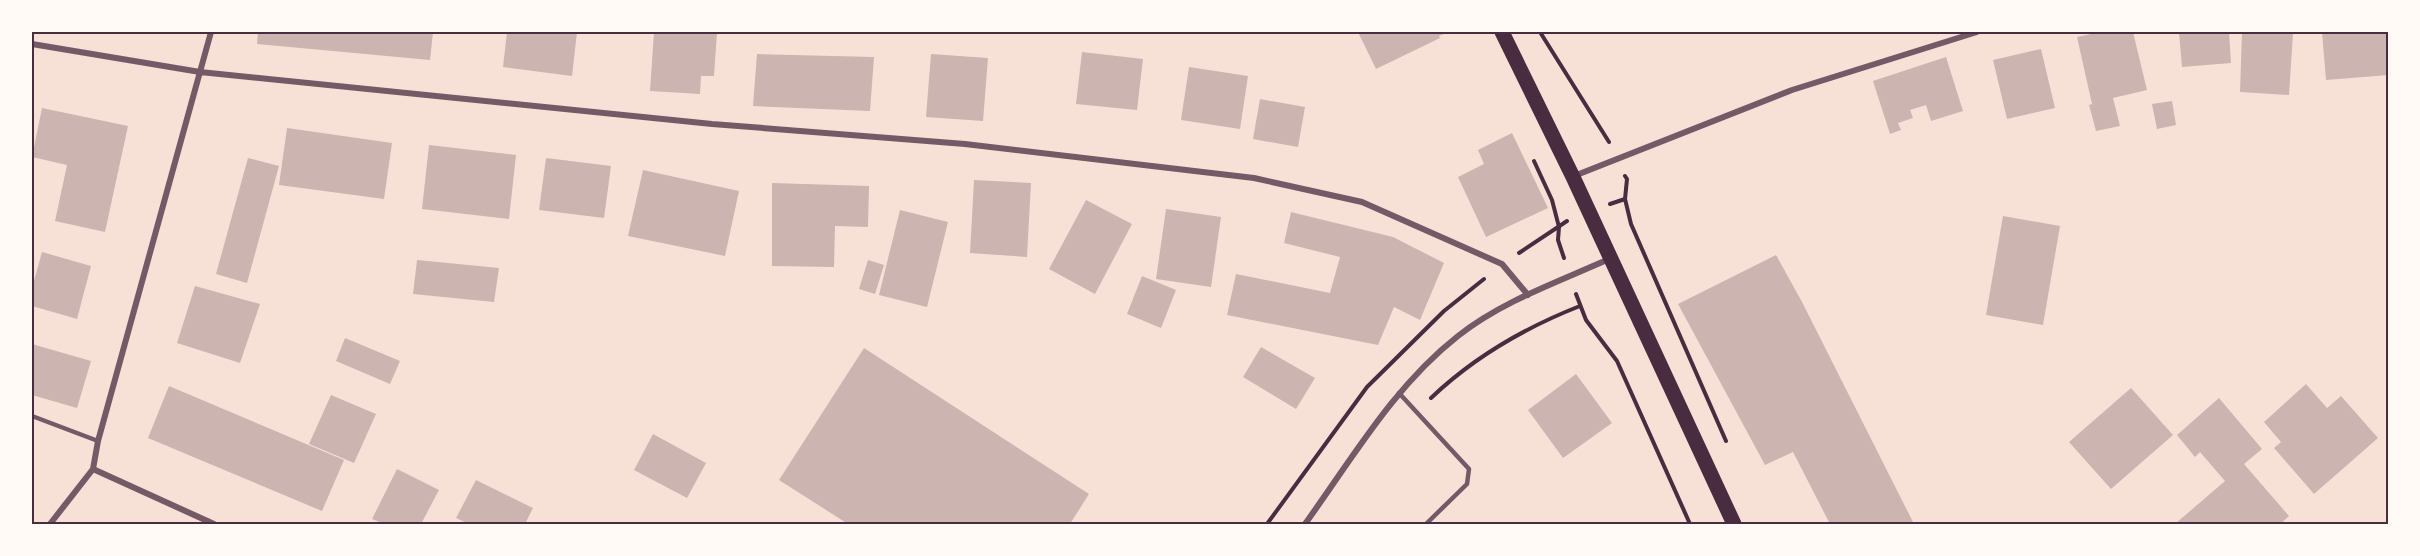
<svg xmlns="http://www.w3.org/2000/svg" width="2420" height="556" font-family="Figtree,sans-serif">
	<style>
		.building { fill: #ccb4b1 }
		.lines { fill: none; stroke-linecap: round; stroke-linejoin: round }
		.path { stroke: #4a2c40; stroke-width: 4 }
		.service { stroke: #755966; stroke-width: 4.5 }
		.minor { stroke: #755966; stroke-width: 6 }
		.primary { stroke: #4a2c40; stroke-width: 15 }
		.neatline { fill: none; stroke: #4a2c40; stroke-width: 2 }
	</style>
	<rect width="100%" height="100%" fill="#f7e1d7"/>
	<path class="building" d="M258 32H433L430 60 257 44Z
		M507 32H577L572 76 503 67Z
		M654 32H717L714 76H701L700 94 650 91Z
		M1358 32H1449L1439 36 1440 38 1376 69Z
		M2100 32H2133L2147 90 2113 98 2120 126 2096 131 2089 105 2092 104 2077 37Z
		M2179 32H2229L2231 63 2182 67Z
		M2242 32 2293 33 2289 95 2240 92Z
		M2322 32H2388V75L2326 80Z
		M2041 49 2055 108 2007 119 1993 60Z
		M1082 52 1143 59 1137 110 1076 104Z
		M757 54 874 57 870 111 753 106Z
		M931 54 988 58 983 121 926 117Z
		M1946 57 1963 111 1931 121 1926 105 1910 110 1913 118 1898 123 1901 130 1890 134 1873 81Z
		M1189 67 1248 76 1240 129 1181 120Z
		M1260 99 1305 107 1298 147 1253 139Z
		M2172 101 2176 125 2157 129 2152 104Z
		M42 108 128 126 105 232 55 221 67 165 32 157Z
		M287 128 392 143 384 199 279 185Z
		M1512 133 1548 208 1486 237 1458 177 1484 164 1478 150Z
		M429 145 516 155 509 219 422 209Z
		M248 158 279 166 247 283 216 274Z
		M546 158 611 166 604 218 539 210Z
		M643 170 739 191 725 256 628 236Z
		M974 180 1031 183 1027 257 970 253Z
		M772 183 869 186 868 227 835 226 834 267 772 266Z
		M1086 200 1132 224 1095 294 1049 269Z
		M1166 209 1221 217 1211 287 1156 279Z
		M900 210 948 222 927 307 879 295Z
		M1291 212 1393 237 1444 263 1420 320 1394 307 1378 345 1227 315 1236 274 1330 293 1340 257 1284 243Z
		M2003 216 2060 226 2043 325 1986 315Z
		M42 252 91 266 77 319 32 306V288Z
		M1776 255 1802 302 1914 524H1830L1793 452 1765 465 1678 304Z
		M417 260 499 268 494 302 413 294Z
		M868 260 884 265 875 294 859 289Z
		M1142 276 1176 290 1161 328 1127 314Z
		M195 286 260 304 240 363 177 343Z
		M345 338 400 361 390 384 336 361Z
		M32 344 91 361 77 408 32 395Z
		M1261 347 1315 378 1296 409 1243 377Z
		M864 348 1089 494 1070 524H848L779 480Z
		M1576 374 1612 423 1563 458 1528 410Z
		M2306 384 2327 408 2341 396 2378 438 2314 494 2274 448 2281 442 2264 422Z
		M169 386 344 460 322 511 148 438Z
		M2131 388 2173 435 2111 489 2069 442Z
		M331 395 376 414 354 463 309 444Z
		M2219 398 2262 449 2244 464 2289 516 2280 524H2175L2225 481 2200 452 2195 457 2177 435Z
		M653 434 706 463 687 498 634 470Z
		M397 469 439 490 421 524H384L372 519Z
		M476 480 533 508 525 524H469L456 518Z"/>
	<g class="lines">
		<path class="path" d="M1540 32 1609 142
			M1534 161 1552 200 1559 227 1558 240 1564 258
			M1625 176 1627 179 1625 199 1631 224 1726 441
			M1610 204 1625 199
			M1519 253 1567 221
			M1576 294 1586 320 1617 361 1690 524
			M1431 398C1474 357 1524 328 1580 306
			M1267 524 1367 387 1444 311 1484 279"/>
		<path class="service" d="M1399 393 1469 469 1467 484 1426 524
			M32 416 98 441"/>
		<path class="minor" d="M32 44 200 72 712 124 965 144 1254 178 1362 202 1502 264 1528 295
			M1574 176 1792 90 1977 32
			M93 469 214 524
			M50 524 93 469 98 441 211 32
			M1305 524C1352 459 1394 386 1458 336 1502 301 1558 282 1609 259"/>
		<path class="primary" d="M1502 32 1573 177 1734 524"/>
	</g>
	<rect width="2420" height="556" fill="none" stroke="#fffaf5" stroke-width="66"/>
	<rect x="33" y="33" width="2354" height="490" class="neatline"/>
</svg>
